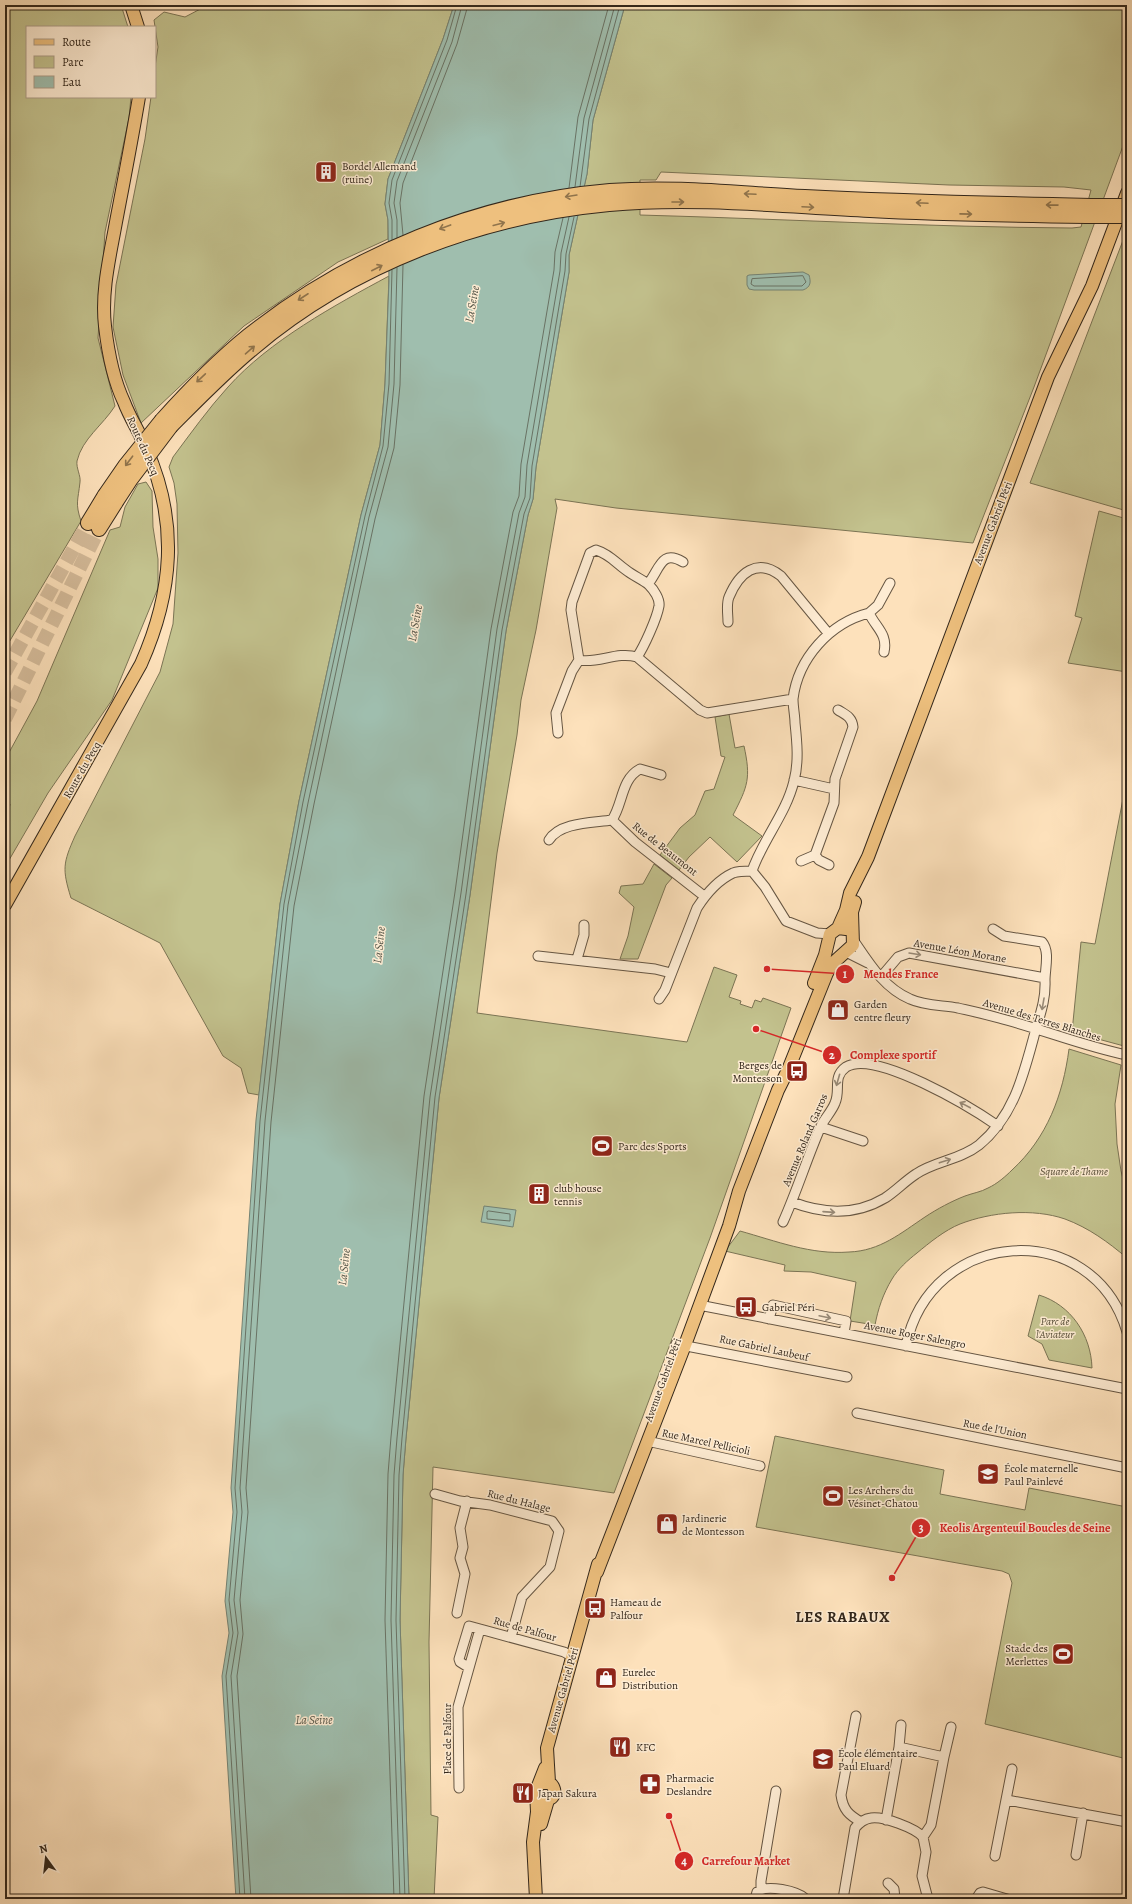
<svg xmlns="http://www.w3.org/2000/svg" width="1132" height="1904" font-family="Alegreya,serif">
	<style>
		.green { fill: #c3c28e; stroke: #7b7454; fill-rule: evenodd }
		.water { fill: #9fbeae; stroke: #748273 }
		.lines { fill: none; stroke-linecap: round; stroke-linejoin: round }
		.shore { stroke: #697264; stroke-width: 1 }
		.highway-tunnel { stroke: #d5bc9b; stroke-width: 14; stroke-dasharray: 14 7; stroke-linecap: butt }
		.minor-casing { stroke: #665643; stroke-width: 11 }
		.major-casing { stroke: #33271b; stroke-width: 14 }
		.highway-casing { stroke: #33271b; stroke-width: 16 }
		.minor { stroke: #feecd3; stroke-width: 9 }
		.major { stroke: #eec07e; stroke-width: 12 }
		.highway { stroke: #eec07e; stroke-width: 14 }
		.highway-bridge-casing { stroke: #33271b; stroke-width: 16; stroke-linecap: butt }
		.highway-bridge { stroke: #eec07e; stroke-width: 14 }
		.oneway { stroke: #90744c }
		.oneway2 { stroke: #988a77 }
		.labels { text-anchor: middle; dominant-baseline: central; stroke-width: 3; stroke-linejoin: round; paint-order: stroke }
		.poi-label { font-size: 11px; fill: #33271b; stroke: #feecd3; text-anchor: start }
		.street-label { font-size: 11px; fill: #33271b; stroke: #feecd3 }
		.park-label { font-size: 11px; font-style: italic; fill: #574e38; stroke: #feecd3 }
		.water-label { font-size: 12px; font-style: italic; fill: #535447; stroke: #feecd3 }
		.district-label { font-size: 15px; font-weight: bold; letter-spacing: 1px; fill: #33271b; stroke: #feecd3 }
		.leader { fill: none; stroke: #d62828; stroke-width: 1.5 }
		.callout-dot { fill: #d62828; stroke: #feecd3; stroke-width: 1.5 }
		.mark-label { font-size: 12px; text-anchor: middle; font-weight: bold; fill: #fff }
		.callout-label { font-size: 12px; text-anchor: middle; font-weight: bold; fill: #d62828; stroke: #feecd3; stroke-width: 3; stroke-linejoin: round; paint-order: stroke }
	</style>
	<rect width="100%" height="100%" fill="#fde1bb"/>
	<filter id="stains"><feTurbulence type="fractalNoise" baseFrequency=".005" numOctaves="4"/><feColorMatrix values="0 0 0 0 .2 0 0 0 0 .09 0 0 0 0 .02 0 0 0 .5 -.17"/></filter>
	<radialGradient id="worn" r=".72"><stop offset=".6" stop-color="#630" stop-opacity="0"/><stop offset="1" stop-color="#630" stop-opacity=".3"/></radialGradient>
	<path class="green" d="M5 5H121L128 27H27V97H131L129 118 105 232 98 338 115 406C103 425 82 439 77 461 76 468 81 476 80 482 78 501 75 503 81 521L5 649Z
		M208 5H454L443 39 388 179 385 204 388 220V239L338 262 244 326 141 423 123 375 113 327 116 285 145 139 151 97H155V67L158 47 154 20 164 12 185 17Z
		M625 5H1127V135L1034 387 973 543 616 508 555 499 557 508 536 630 521 700 517 735 497 853 477 1013 687 1042 714 967 737 975 729 997 741 1001 740 1004 752 1008 755 1000 761 1002 763 998 791 1008 710 1238 614 1493 433 1467 429 1642 431 1815 438 1817 434 1899H409L400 1620 403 1475 406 1438 439 1098 470 895 506 631 528 515 533 499 536 467 569 272V255L587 174 593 120ZM661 172 949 185 1064 187 1091 190 1081 227 1072 228C928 227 784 219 640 215V180H656Z
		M1127 230V511L1030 483Z
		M389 276 385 384 380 445 361 515 299 801 280 904 259 1095 248 1093 241 1068 223 1056 160 943 71 898C62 869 63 863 75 836L160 672 173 624 178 553 177 504 174 483 169 467 173 457C191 433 208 409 228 387 269 341 335 305 389 276Z
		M146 482 152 491 153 527 158 559V588L112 700 48 793 5 867V821L7 820 10 804H5V760L37 701 110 530 120 527 125 507 138 484Z
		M1099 511 1127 519V672L1068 663 1082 618 1075 616Z
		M729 714 735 748 744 746C751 778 748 786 733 815L762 836 737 862 710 837 689 857 679 870 660 855 680 828 695 815 705 791 714 789 725 757 721 756 715 717Z
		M1127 778V1038L1124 1046 1072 1032 1081 942 1095 944Z
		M654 864 672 878 666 885 638 959H620L628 936 634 907 619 893 621 886 643 884Z
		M1069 1049 1121 1065 1115 1104 1117 1144 1121 1171 1127 1195V1258C1108 1242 1089 1228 1065 1219 1033 1208 991 1212 960 1224 945 1230 929 1243 917 1253 908 1260 898 1269 892 1279 883 1294 878 1309 875 1325L850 1321 856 1282 811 1272 784 1271 785 1265 725 1251 740 1231C776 1241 811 1255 849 1252 880 1251 901 1233 925 1217 937 1209 952 1201 965 1196 973 1193 981 1192 988 1188 997 1184 1006 1176 1012 1170 1047 1138 1063 1095 1069 1049Z
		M1039 1295C1071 1305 1091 1335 1092 1368L1049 1360 1042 1344 1028 1336Z
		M775 1436 944 1470 940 1494 1025 1510 1029 1488 1127 1507V1759L985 1724 1012 1583 1009 1574 1002 1571 756 1527Z"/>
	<path class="water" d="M454 5H625L593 120 587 174 569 255V272L536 467 533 499 528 515 506 631 470 895 439 1098 406 1438 403 1475 400 1620 409 1899H236L222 1676 229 1633 225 1601 233 1512 231 1488 256 1120 280 904 299 801 361 515 380 445 385 384 389 281 388 220 385 204 388 179 443 39Z
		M960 5H988L987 7C978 8 968 10 960 5Z
		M803 272 809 275C811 282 811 287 803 290H754L749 289 747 285V276L749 275Z
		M484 1206 516 1210 513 1227 481 1222Z"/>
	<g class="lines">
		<path class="shore" d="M575 187 584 118 615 5
			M580 187 589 119 620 5
			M569 188 578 117 609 5
			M403 235 400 203 403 183 457 44 468 5
			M397 238V220L394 203 397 181 452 42 462 5
			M392 240V220L389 203 392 180 447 40 457 5
			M803 276 806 282 802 286H754L751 284 752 279Z
			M489 1211 510 1214V1221L487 1219V1212Z
			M240 1899 226 1676 233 1633 229 1600 237 1512 235 1488 260 1121 284 904 303 802 365 516 383 446 389 384 392 270
			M245 1899 231 1676 238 1633 234 1600 242 1512 240 1488 265 1121 288 905 308 803 369 517 388 447 394 384 397 268
			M251 1899 237 1676 243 1634 240 1600 248 1512 246 1488 271 1122 294 906 314 804 375 519 394 448 400 385 403 265
			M394 1899 385 1620 388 1474 391 1437 424 1096 455 892 491 629 513 512 519 496 521 464 554 270 555 252 563 218
			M400 1899 391 1620 394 1475 397 1438 430 1097 461 893 497 629 519 513 525 497 527 465 560 271 561 253 569 217
			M405 1899 396 1620 399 1475 402 1438 435 1097 466 894 502 630 524 514 530 498 532 466 565 271 566 254 574 217"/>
		<path class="highway-tunnel" d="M5 672 88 523
			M5 719 99 529"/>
		<g class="minor-casing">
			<path id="minor" d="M648 584C660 569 661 549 683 562
				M728 622C728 614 726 604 729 597 739 573 757 557 781 576L828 633
				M884 652C888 634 876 628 869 613L878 605 890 583
				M579 660C598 664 617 651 637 657L700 710 707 713 793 699
				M558 733 556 713 572 671 579 660 571 610 572 602 590 553 596 550C609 554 615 562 626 570 632 575 645 581 649 585 654 590 660 599 659 606 657 618 644 647 637 657
				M794 780 834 789
				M612 820 635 842 704 896
				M549 840C560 822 593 823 612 820 623 804 621 779 640 769L661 775
				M815 855 819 860 829 865
				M801 861 815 855 834 803 835 779 853 727C852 717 846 715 838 710
				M830 934 817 933 786 921 765 887 752 871C763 839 786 814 794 781 799 762 797 742 795 723 795 716 793 707 793 699 798 658 830 623 869 613
				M854 941C869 963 884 988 910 999 925 1006 942 1005 958 1008 971 1011 985 1014 999 1018 1042 1029 1083 1046 1127 1055
				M846 952 868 963
				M538 956 655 969 671 973
				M577 959 584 935V925
				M881 977 898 957 909 953 1045 978
				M659 999 665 990 697 908C706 894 718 880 733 873 738 871 746 871 752 871
				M821 1127 863 1141
				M792 1202C823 1214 855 1216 885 1198 896 1191 905 1181 916 1174 935 1161 960 1160 979 1145 1013 1117 1023 1077 1034 1036 1039 1017 1046 1001 1045 980 1045 969 1050 951 1042 942L1004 936 993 929
				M783 1222C797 1191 807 1158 821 1126 825 1118 832 1111 835 1103 841 1090 832 1077 846 1067 875 1049 972 1108 998 1126
				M699 1305 1127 1389
				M769 1319 773 1305 846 1321 844 1333
				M676 1344 847 1377
				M906 1346C930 1227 1093 1216 1127 1332
				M857 1413 1127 1468
				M647 1441 760 1466
				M435 1494 460 1501 490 1505 552 1521 559 1531 550 1567 522 1597 511 1637
				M457 1613 465 1574 460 1558 463 1547 460 1528 467 1501
				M468 1667 460 1662 459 1659 469 1626 564 1652 573 1657
				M856 1716 841 1795C843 1810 849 1815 861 1822
				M899 1747 901 1725
				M944 1757 951 1727
				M459 1788 458 1707 480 1629
				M1007 1800 1127 1822
				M886 1820 899 1747 944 1757 931 1825 923 1837
				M1076 1855 1083 1813
				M995 1856 1012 1769
				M888 1883 894 1889 895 1899
				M761 1888V1881L776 1791
				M755 1899 757 1892C767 1884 797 1891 806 1899
				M843 1899 855 1828C859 1823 864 1819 871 1818 883 1816 915 1828 923 1837L926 1852 922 1876 928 1899
				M976 1899 980 1893 983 1892 1007 1899"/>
		</g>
		<g class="major-casing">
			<path id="major" d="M131 5 138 27
				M5 905 141 664C173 592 179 522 146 448 140 433 130 418 124 402 113 379 108 352 105 326 101 291 110 256 116 222 124 180 132 139 139 97
				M838 928 846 910 850 893 868 857 1048 377 1092 286 1127 193
				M814 983 825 955 830 934 838 928 846 929
				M597 1572 685 1345 729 1226 739 1191 778 1090 788 1070 827 973 832 964 853 945 852 912 855 902
				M549 1782 547 1748 598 1564
				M541 1783H550C559 1791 553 1803 541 1799
				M541 1824 548 1800
				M536 1899 533 1842 537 1812 536 1791 545 1768"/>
		</g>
		<g class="highway-casing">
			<path id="highway" d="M162 420C189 390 217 361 248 336 351 254 479 202 610 191 675 186 741 194 805 197 900 202 995 204 1091 206
				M171 426C198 399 224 372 253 348 352 264 481 216 609 204 696 196 784 206 870 210 943 214 1015 215 1087 216
				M88 523 105 495
				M99 529 116 502"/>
		</g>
		<use href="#minor" class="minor"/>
		<use href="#major" class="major"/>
		<use href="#highway" class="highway"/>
		<g class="highway-bridge-casing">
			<path id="highway-bridge" d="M1091 206H1127
				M1087 216H1127
				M105 495 125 466 162 420
				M116 502 131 479 171 426"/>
		</g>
		<use href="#highway-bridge" class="highway-bridge"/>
	</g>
	<defs><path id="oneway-shaft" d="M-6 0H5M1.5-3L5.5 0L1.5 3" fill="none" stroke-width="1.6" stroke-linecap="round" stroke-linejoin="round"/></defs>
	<g class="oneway">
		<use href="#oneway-shaft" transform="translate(750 194) rotate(-177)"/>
		<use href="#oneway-shaft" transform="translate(571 196) rotate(171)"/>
		<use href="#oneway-shaft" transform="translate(678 202)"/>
		<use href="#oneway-shaft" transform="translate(922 203) rotate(-177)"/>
		<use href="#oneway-shaft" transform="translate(1052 205) rotate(-179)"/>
		<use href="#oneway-shaft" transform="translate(808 207) rotate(3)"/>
		<use href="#oneway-shaft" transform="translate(966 214) rotate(1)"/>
		<use href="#oneway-shaft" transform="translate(499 224) rotate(-15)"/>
		<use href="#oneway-shaft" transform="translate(445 227) rotate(160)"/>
		<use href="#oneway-shaft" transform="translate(377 268) rotate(-27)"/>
		<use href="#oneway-shaft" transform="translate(303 297) rotate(147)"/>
		<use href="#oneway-shaft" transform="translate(250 350) rotate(-41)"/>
		<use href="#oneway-shaft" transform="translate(201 378) rotate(137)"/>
		<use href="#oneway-shaft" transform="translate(129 461) rotate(127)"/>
	</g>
	<g class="oneway2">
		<use href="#oneway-shaft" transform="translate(915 954) rotate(9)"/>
		<use href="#oneway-shaft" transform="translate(1043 1004) rotate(100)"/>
		<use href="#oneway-shaft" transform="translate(838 1080) rotate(106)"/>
		<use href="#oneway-shaft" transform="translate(965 1105) rotate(-152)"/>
		<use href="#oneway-shaft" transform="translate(945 1161) rotate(-18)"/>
		<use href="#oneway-shaft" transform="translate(829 1212) rotate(4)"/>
		<use href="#oneway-shaft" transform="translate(825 1317) rotate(12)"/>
	</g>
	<defs>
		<g id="building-square" transform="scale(1.15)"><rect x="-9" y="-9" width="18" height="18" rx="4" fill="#8f2418" stroke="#feecd3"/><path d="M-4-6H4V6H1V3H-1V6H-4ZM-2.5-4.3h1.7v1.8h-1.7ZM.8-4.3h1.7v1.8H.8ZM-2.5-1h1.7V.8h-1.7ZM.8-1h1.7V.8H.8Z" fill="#fff"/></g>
		<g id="shop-square" transform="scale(1.15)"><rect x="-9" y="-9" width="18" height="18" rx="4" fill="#8f2418" stroke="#feecd3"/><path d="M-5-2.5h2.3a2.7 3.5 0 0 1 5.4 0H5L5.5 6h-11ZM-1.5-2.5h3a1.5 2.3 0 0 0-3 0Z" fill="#fff"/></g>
		<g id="bus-square" transform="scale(1.15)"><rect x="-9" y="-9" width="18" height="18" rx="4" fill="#8f2418" stroke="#feecd3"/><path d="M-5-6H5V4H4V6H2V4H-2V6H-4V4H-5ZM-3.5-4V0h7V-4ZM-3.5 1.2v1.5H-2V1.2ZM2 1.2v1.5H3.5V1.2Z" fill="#fff"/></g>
		<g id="stadium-square" transform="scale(1.15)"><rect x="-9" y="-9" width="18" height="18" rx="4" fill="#8f2418" stroke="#feecd3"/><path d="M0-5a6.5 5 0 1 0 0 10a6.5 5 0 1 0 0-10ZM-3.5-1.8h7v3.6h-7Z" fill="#fff"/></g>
		<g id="school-square" transform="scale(1.15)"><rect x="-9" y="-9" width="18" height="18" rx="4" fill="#8f2418" stroke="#feecd3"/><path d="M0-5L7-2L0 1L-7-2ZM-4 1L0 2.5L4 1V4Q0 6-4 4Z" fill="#fff"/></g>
		<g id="restaurant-square" transform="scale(1.15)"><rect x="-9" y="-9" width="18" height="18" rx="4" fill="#8f2418" stroke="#feecd3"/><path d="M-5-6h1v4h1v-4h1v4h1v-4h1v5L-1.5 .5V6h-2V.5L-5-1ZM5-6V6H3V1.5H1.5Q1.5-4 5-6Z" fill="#fff"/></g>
		<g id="pharmacy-square" transform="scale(1.15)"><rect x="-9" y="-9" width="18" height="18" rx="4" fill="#8f2418" stroke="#feecd3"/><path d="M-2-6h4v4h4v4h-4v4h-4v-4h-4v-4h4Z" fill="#fff"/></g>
	</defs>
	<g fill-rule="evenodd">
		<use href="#building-square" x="326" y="172"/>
		<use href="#shop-square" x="838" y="1010"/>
		<use href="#bus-square" x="797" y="1071"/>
		<use href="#stadium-square" x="602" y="1146"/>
		<use href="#building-square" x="539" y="1194"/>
		<use href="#bus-square" x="746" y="1307"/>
		<use href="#school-square" x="988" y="1474"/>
		<use href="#stadium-square" x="833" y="1496"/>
		<use href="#shop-square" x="667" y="1524"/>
		<use href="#bus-square" x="595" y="1608"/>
		<use href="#stadium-square" x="1063" y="1654"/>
		<use href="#shop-square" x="606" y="1678"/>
		<use href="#restaurant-square" x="620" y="1747"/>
		<use href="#school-square" x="823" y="1759"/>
		<use href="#pharmacy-square" x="650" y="1784"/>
		<use href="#restaurant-square" x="523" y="1793"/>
	</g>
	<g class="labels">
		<g class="poi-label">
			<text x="342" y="166">Bordel Allemand<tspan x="342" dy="13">(ruine)</tspan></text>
			<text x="854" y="1004">Garden<tspan x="854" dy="13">centre fleury</tspan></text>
			<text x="782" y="1065" text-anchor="end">Berges de<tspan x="782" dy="13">Montesson</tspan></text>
			<text x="618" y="1146">Parc des Sports</text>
			<text x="554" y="1188">club house<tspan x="554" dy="13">tennis</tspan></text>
			<text x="762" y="1307">Gabriel Péri</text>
			<text x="1004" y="1468">École maternelle<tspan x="1004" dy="13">Paul Painlevé</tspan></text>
			<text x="848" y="1490">Les Archers du<tspan x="848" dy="13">Vésinet-Chatou</tspan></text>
			<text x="682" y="1518">Jardinerie<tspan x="682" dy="13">de Montesson</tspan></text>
			<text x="610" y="1602">Hameau de<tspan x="610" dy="13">Palfour</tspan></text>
			<text x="1048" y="1648" text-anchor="end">Stade des<tspan x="1048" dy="13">Merlettes</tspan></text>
			<text x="622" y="1672">Eurelec<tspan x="622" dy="13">Distribution</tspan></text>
			<text x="636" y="1747">KFC</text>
			<text x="838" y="1753">École élémentaire<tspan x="838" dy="13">Paul Eluard</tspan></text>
			<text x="666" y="1778">Pharmacie<tspan x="666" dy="13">Deslandre</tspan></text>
			<text x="538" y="1793">Japan Sakura</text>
		</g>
		<g class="street-label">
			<text transform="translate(143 446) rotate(66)">Route du Pecq</text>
			<text transform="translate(993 523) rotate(-69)">Avenue Gabriel Péri</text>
			<text transform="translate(82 770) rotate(-60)">Route du Pecq</text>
			<text transform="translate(665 849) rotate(38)">Rue de Beaumont</text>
			<text transform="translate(960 951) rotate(10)">Avenue Léon Morane</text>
			<text transform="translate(1042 1020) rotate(17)">Avenue des Terres Blanches</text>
			<text transform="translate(805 1140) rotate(-67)">Avenue Roland Garros</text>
			<text transform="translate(915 1335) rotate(11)">Avenue Roger Salengro</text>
			<text transform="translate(764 1348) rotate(12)">Rue Gabriel Laubeuf</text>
			<text transform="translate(663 1380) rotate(-70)">Avenue Gabriel Péri</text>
			<text transform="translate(995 1429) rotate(11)">Rue de l'Union</text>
			<text transform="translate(706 1442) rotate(12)">Rue Marcel Pellicioli</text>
			<text transform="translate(519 1501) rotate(14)">Rue du Halage</text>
			<text transform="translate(525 1629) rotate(16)">Rue de Palfour</text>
			<text transform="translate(563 1690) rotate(-74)">Avenue Gabriel Péri</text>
			<text transform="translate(447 1739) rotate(-90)">Place de Palfour</text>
		</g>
		<g class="park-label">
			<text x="1074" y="1171">Square de Thame</text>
			<text x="1055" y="1321">Parc de<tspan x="1055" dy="13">l'Aviateur</tspan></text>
		</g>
		<g class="water-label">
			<text transform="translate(472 304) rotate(-80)">La Seine</text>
			<text transform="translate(415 623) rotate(-80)">La Seine</text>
			<text transform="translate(379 945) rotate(-84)">La Seine</text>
			<text transform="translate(344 1267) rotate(-84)">La Seine</text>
			<text x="314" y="1720">La Seine</text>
		</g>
		<g class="district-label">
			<text x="843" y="1617">LES RABAUX</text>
		</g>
	</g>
	<path class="leader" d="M767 969L845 974M756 1029L832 1055M892 1578L921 1528M669 1816L684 1861"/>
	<g class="callout-dot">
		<circle cx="767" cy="969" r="4"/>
		<circle cx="756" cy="1029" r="4"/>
		<circle cx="892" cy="1578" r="4"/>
		<circle cx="669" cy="1816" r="4"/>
		<circle cx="845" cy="974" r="10"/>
		<circle cx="832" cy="1055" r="10"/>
		<circle cx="921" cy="1528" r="10"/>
		<circle cx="684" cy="1861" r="10"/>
	</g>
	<g class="mark-label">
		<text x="845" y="978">1</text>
		<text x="832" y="1059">2</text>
		<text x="921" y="1532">3</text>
		<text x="684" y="1865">4</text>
	</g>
	<g class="callout-label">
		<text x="901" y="978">Mendes France</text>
		<text x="893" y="1059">Complexe sportif</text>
		<text x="1025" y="1532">Keolis Argenteuil Boucles de Seine</text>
		<text x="746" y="1865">Carrefour Market</text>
	</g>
	<rect width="1132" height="1904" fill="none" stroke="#fde1bb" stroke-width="20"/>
	<rect x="6" y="6" width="1120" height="1892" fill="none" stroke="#33271b" stroke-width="2"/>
	<rect x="10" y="10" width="1112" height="1884" fill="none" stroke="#33271b"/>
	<rect x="26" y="26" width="130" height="72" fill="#feecd3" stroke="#ad9d89"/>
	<rect x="34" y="39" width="20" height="6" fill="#eec07e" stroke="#ad9d89"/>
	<text x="62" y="46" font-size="12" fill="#33271b">Route</text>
	<rect x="34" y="56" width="20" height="12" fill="#c3c28e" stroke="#ad9d89"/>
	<text x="62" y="66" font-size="12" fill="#33271b">Parc</text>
	<rect x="34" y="76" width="20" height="12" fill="#9fbeae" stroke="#ad9d89"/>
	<text x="62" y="86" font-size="12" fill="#33271b">Eau</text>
	<g transform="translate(46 1858) rotate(345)" stroke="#feecd3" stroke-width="3" paint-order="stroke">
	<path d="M0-3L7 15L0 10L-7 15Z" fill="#33271b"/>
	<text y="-6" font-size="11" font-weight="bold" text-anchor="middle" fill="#33271b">N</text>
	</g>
	<rect width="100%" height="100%" filter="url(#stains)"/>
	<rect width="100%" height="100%" fill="url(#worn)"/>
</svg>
